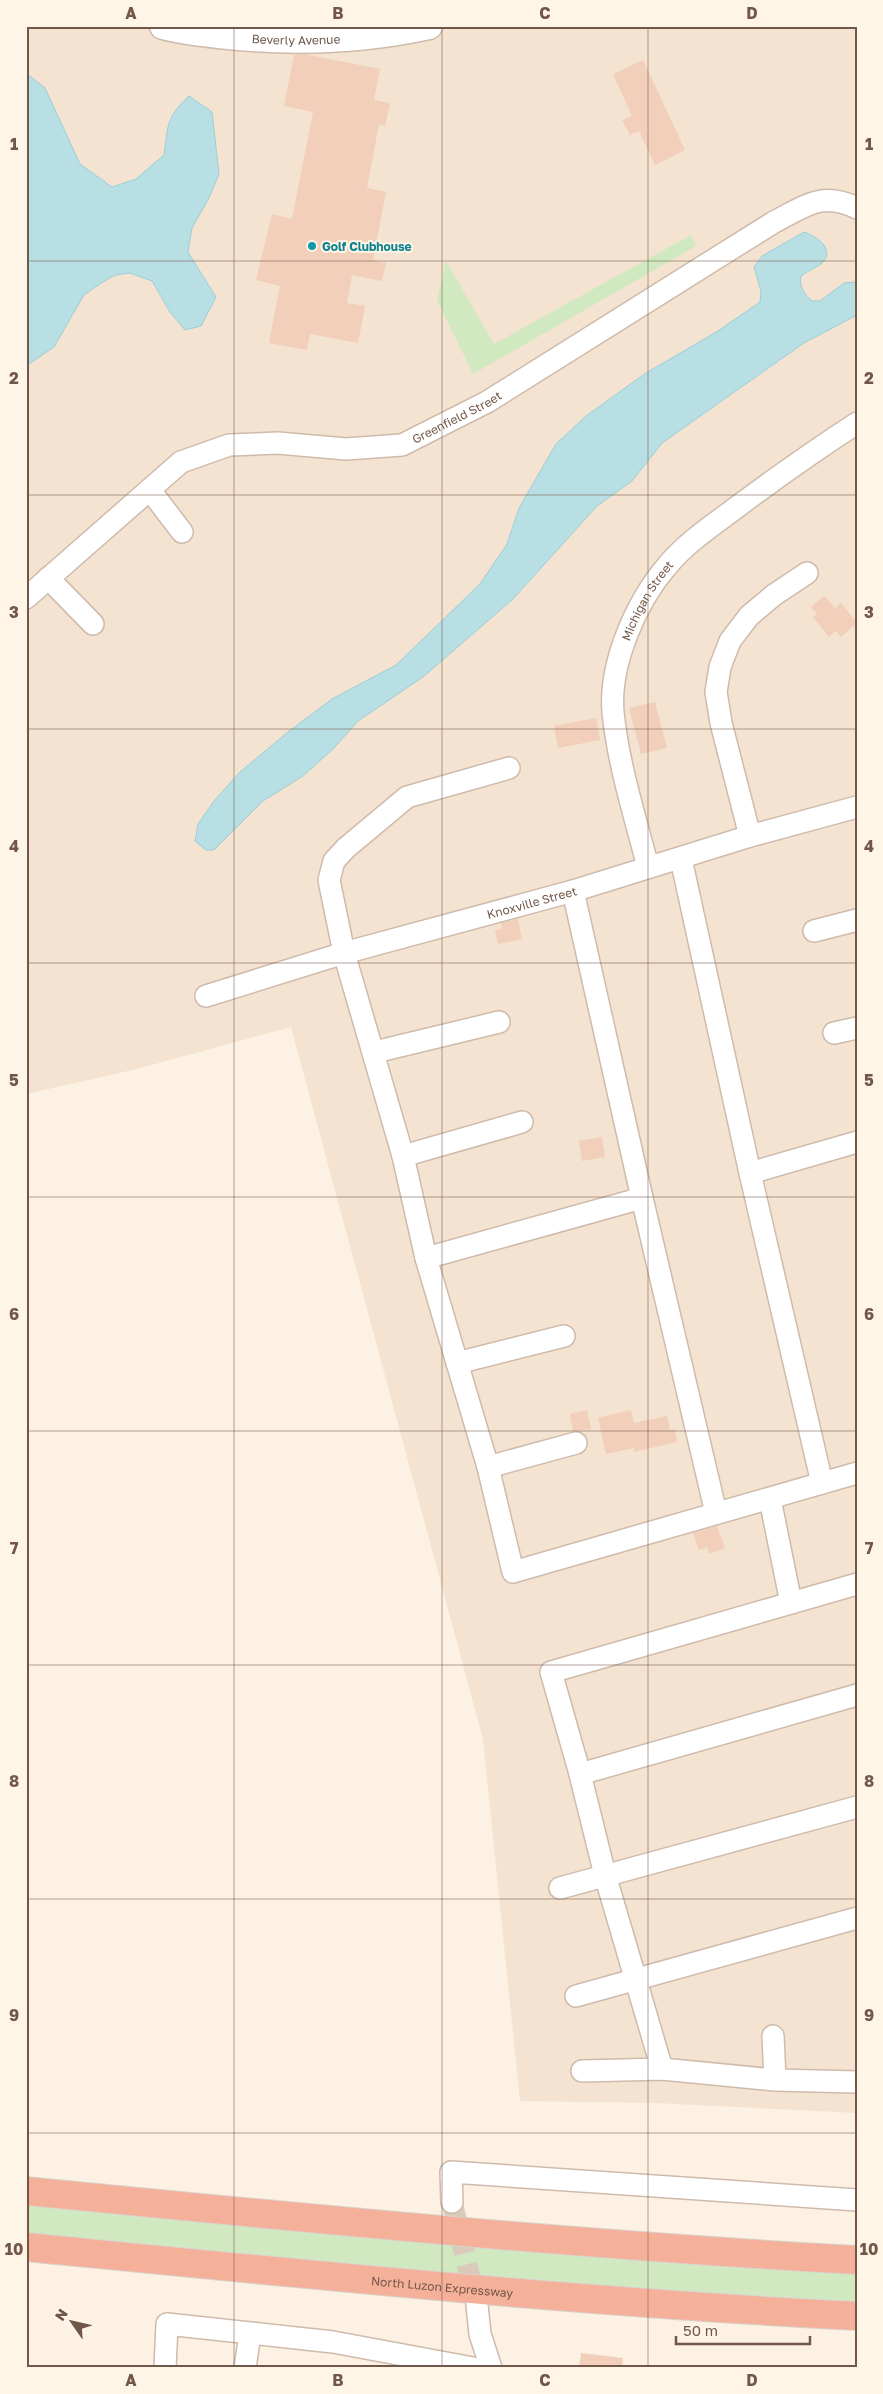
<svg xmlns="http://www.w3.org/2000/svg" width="883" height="2394" font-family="'Golos Text',sans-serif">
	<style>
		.residential { fill: #f3e3d0 }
		.green { fill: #d1e9c1 }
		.water { fill: #b7dfe4; stroke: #9dced6 }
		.building { fill: #f1cfba }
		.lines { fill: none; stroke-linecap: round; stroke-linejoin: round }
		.minor-tunnel { stroke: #dacabc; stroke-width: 21; stroke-dasharray: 21 11; stroke-linecap: butt }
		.minor-casing { stroke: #cfbbac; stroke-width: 24 }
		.tertiary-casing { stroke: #cfbbac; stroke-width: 29 }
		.motorway-casing { stroke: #dad3d0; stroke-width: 30 }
		.minor { stroke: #fff; stroke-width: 21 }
		.tertiary { stroke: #fff; stroke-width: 26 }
		.motorway { stroke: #f5b099; stroke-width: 28 }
		.grid { fill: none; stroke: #725749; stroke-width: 1; stroke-opacity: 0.55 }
		.culture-dot { fill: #0f9aa8; stroke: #fff5e7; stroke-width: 2 }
		.labels { text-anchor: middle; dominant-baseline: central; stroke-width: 4; stroke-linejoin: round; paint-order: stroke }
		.street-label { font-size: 12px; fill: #725749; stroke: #fff5e7 }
		.culture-label { font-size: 12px; font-weight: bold; fill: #0d838f; stroke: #fff5e7; text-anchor: start }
		.neatline { fill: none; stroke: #725749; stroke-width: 2 }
		.grid-label { font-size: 16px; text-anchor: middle; font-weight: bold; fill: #725749 }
	</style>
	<rect width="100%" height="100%" fill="#fcf1e2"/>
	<path class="residential" d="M26 26H857V2113L656 2103 520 2101 483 1739 291 1027 137 1069 26 1094Z"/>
	<path class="green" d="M691 235 696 246 473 374 437 300 446 261 494 344Z
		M26 2202 857 2269V2304L635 2290 26 2237Z"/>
	<path class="water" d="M26 73 45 88 80 164 112 187 136 179 164 155C168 126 166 117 189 96L212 112 219 174 209 198 192 228 188 252 216 297 201 326 185 330 170 312 152 281 130 273 115 275 103 282 84 295 54 347 26 366Z
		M804 232C816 236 836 249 822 263 816 268 807 271 801 276 799 288 804 293 812 301H820L844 283 857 282V315L804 343 662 443 632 481 597 506 513 599 423 677 358 721 334 748 303 776 263 801 214 850H206L195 841 198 824 214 801 240 772 288 732 332 699 396 665 480 584 507 544 519 508 556 444 586 416 646 373 718 331 760 302 761 291 754 267 762 256Z"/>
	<path class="building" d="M304 54 380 69 374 100 390 103 385 126 379 124 367 188 386 192 373 260 386 263 382 281 352 275 347 303 365 306 358 343 310 334 307 350 269 343 280 286 256 280 272 214 292 219 313 112 284 106 294 55Z
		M643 60 685 150 655 165 639 131 630 135 622 120 632 116 613 74Z
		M824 596 835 608 841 603 857 623 841 637 836 631 829 637 813 617 817 614 811 607Z
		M655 702 667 748 641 754 629 708Z
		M596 718 600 740 558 748 554 726Z
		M518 919 522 939 498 944 495 930 502 929 501 923Z
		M602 1137 605 1157 582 1161 579 1141Z
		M587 1410 591 1429 573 1431 570 1414Z
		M631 1410 634 1423 667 1416 670 1430 675 1429 677 1442 634 1452V1448L606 1454 598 1418Z
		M717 1526 725 1548 709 1554 707 1547 699 1550 693 1533Z
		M581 2353 623 2358 622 2368H579Z"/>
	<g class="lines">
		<path class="minor-tunnel" d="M452 2202 476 2302"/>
		<g class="minor-casing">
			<g id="minor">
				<path d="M150 490 182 532"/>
				<path d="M48 578 93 624"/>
				<path id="s1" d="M26 598 181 462 229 445 278 443 346 449 402 445 487 402 774 222C806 206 821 191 857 208"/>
				<path d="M509 768 407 797 346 848 334 861 329 880 344 953 403 1156 426 1258 488 1467 513 1572 857 1473"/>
				<path d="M750 836 721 723 716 692 720 667 730 641 749 616 774 595 807 573"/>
				<path d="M681 859 750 1173 822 1483"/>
				<path id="s2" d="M648 867C635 817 618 763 613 712 609 664 636 602 667 566 685 544 710 527 733 510 773 480 814 451 857 423"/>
				<path d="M573 891 642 1198 716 1513"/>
				<path d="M814 931 857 920"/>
				<path id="s3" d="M206 996 344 953 573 891 750 836 857 807"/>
				<path d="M834 1033 857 1028"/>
				<path d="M375 1052 499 1022"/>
				<path d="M403 1156 522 1122"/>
				<path d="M750 1173 857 1142"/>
				<path d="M426 1258 642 1198"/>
				<path d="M457 1363 564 1336"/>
				<path d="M488 1467 576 1443"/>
				<path d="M770 1499 791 1603"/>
				<path d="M580 1774 857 1695"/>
				<path d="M560 1888 857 1807"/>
				<path d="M576 1996 857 1918"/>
				<path d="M773 2036 775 2080"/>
				<path d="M662 2069 605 1875 580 1774 551 1672 857 1584"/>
				<path d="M582 2071 662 2069 775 2080 857 2082"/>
				<path d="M452 2202 451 2172 857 2200"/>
				<path d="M477 2305 480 2334 491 2368"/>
				<path d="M165 2368 167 2324 333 2342 473 2368"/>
				<path d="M245 2368 250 2334"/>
			</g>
		</g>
		<g class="tertiary-casing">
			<g id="tertiary">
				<path id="s4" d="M163 26C181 31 200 33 219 35 289 43 360 41 429 26"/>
			</g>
		</g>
		<g class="motorway-casing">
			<g id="motorway">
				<path d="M26 2191C303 2218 579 2245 857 2260"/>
				<path id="s5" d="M26 2247C303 2274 579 2302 857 2316"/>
			</g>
		</g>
		<use href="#minor" class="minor"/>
		<use href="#tertiary" class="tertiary"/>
		<use href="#motorway" class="motorway"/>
	</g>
	<path class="grid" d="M234 26V2368M442 26V2368M648 26V2368M26 261H857M26 495H857M26 729H857M26 963H857M26 1197H857M26 1431H857M26 1665H857M26 1899H857M26 2133H857"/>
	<circle class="culture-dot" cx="312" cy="246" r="5"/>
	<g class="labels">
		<g class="street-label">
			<text stroke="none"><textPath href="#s4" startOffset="134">Beverly Avenue</textPath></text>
			<text stroke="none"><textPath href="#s1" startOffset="492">Greenfield Street</textPath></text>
			<text stroke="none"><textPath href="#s2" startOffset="278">Michigan Street</textPath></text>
			<text stroke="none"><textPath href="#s3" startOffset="339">Knoxville Street</textPath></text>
			<text stroke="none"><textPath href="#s5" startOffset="418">North Luzon Expressway</textPath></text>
		</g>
		<g class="culture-label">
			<text x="322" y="246">Golf Clubhouse</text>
		</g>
	</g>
	<rect width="883" height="2394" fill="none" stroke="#fff5e7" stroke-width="55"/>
	<g transform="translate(72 2322) rotate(304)" stroke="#fff5e7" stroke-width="4" paint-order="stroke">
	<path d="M0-4L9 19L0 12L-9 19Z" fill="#725749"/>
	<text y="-8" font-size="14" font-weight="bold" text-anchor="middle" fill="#725749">N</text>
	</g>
	<path d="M676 2336v8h134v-8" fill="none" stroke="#725749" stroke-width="2.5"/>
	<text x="683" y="2336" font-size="15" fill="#725749" stroke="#fff5e7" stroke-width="4" paint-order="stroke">50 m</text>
	<rect x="28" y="28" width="828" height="2338" class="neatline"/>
	<g class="grid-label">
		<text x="131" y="19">A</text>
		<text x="338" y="19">B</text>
		<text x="545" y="19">C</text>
		<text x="752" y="19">D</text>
		<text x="14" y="150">1</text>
		<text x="869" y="150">1</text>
		<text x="14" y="384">2</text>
		<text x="869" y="384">2</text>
		<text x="14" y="618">3</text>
		<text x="869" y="618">3</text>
		<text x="14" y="852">4</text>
		<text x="869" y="852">4</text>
		<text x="14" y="1086">5</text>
		<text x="869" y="1086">5</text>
		<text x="14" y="1320">6</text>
		<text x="869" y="1320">6</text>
		<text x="14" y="1554">7</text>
		<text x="869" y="1554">7</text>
		<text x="14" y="1787">8</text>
		<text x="869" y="1787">8</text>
		<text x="14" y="2021">9</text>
		<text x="869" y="2021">9</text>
		<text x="14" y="2255">10</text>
		<text x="869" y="2255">10</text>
		<text x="131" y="2386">A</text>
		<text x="338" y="2386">B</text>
		<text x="545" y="2386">C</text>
		<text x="752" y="2386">D</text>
	</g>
</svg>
